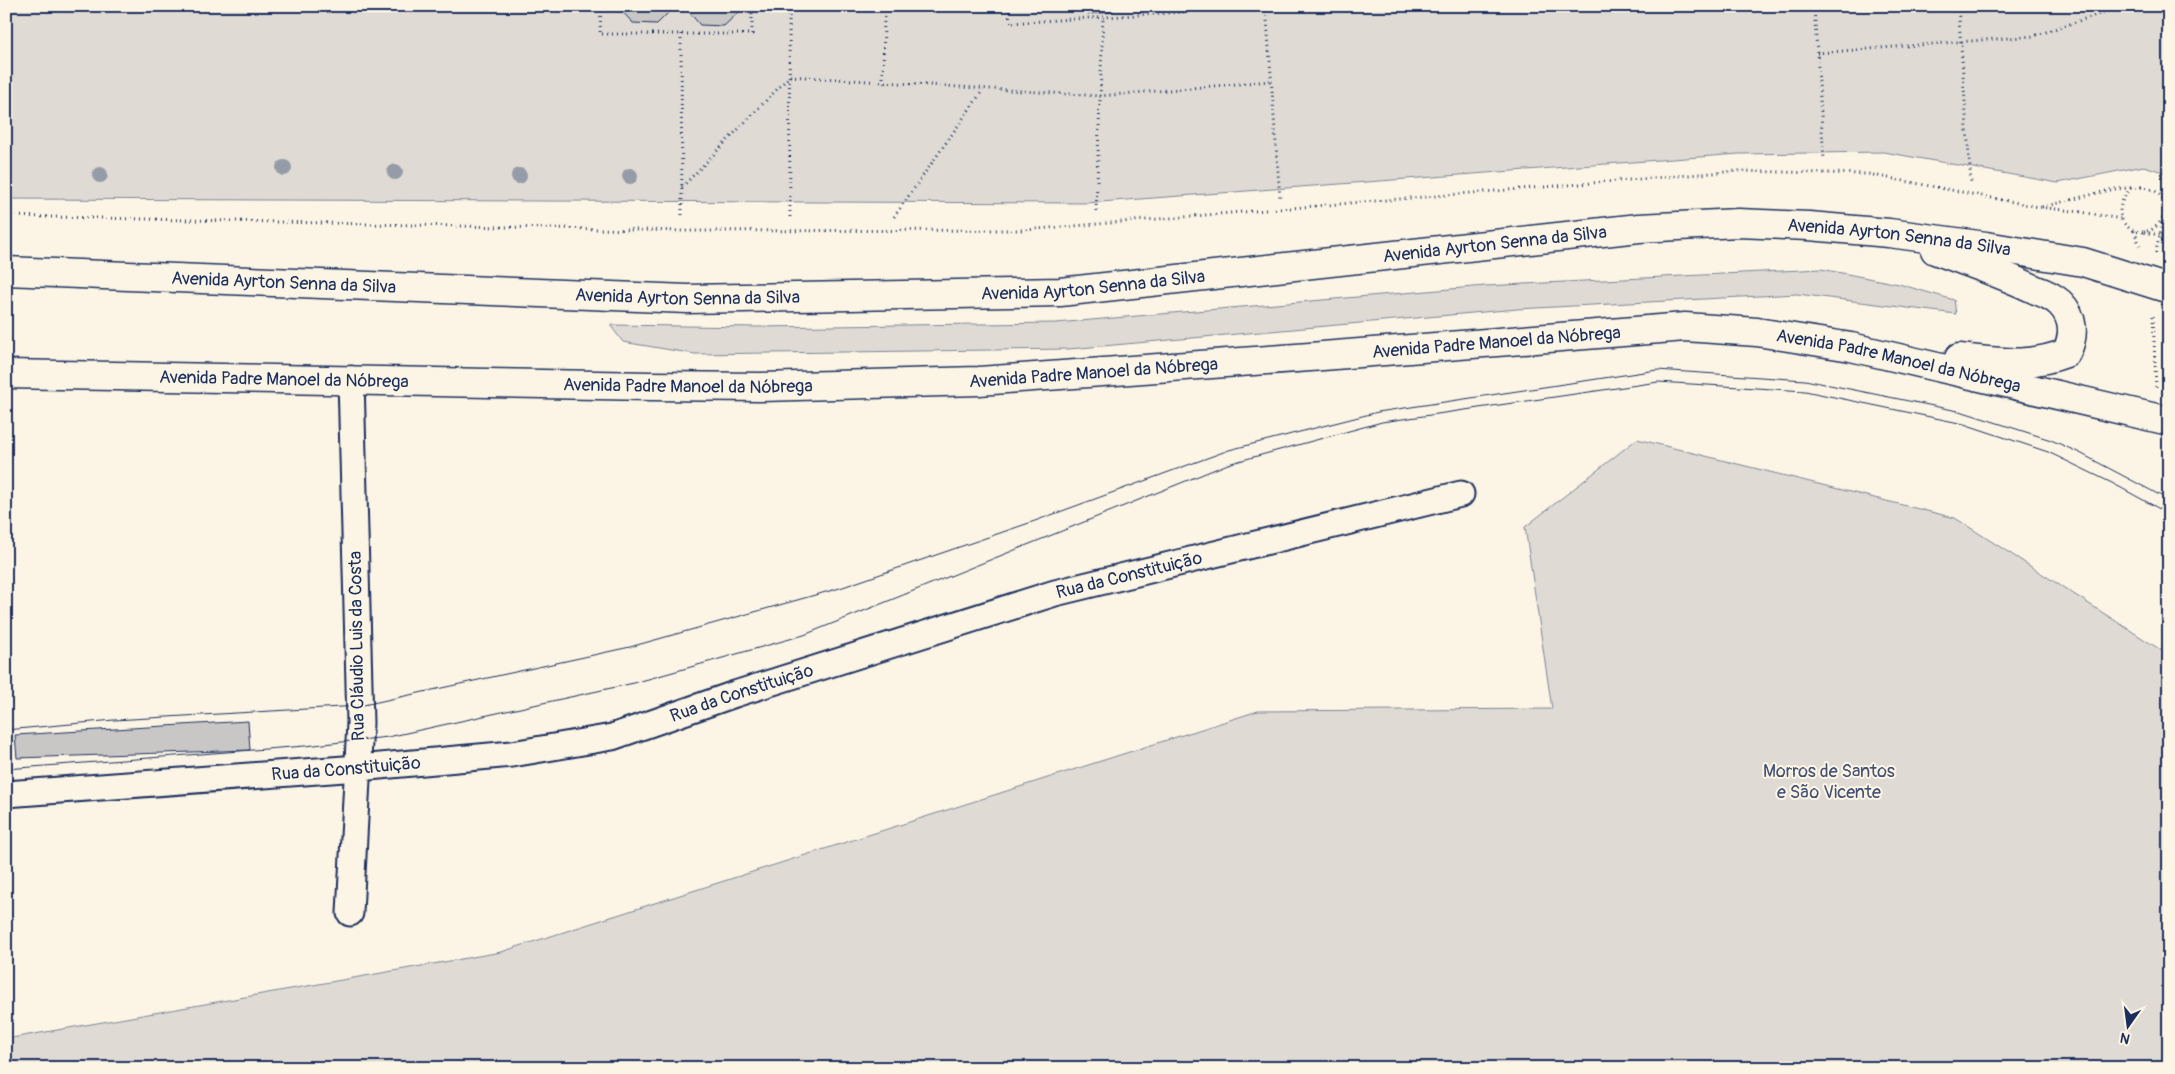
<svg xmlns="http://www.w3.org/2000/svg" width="2175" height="1074" font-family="Pangolin,sans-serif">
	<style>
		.green { fill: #dfdbd4; stroke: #7d8599 }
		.building { fill: #c8c7c6; stroke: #1b2f5e }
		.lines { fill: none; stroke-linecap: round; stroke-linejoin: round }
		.minor-casing { stroke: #1b2f5e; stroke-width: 29 }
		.primary-casing { stroke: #1b2f5e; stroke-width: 31 }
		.path { stroke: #1b2f5e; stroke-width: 3; stroke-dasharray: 1 4; stroke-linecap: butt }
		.minor { stroke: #fcf5e5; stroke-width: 25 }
		.primary { stroke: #fcf5e5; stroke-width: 28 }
		.tram { stroke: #1b2f5e; stroke-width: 1 }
		.tree { fill: #969ba8 }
		.labels { text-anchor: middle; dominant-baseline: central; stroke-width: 4; stroke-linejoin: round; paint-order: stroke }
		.street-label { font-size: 18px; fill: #1b2f5e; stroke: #fcf5e5 }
		.park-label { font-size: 18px; fill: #425176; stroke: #fcf5e5 }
	</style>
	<rect width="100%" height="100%" fill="#fcf5e5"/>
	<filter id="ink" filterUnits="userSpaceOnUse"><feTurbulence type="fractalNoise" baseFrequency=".02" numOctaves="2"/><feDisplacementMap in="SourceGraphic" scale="10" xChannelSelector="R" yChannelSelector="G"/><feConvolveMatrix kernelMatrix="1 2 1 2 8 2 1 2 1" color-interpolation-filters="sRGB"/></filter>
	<g filter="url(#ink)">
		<path class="green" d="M6 6H2169V174L2144 166 2058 183 1884 152 1739 154 1087 203 6 199Z
			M1821 269 1899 284 1954 300 1956 314 1797 294 1517 309 1069 349 695 354 623 342 610 325 757 327 1056 323 1485 286Z
			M1637 439 1955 518 2164 652 2169 739V1068H6V1039L501 952 1258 711 1552 709 1525 527Z"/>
		<path class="building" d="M617 6H675L657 24 633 23Z
			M684 6H742V9L724 26 700 25Z
			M1079 6H1116L1112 12 1088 14Z
			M248 721 250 750 17 758 15 735Z"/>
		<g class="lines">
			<g class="minor-casing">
				<g id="minor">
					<path id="s1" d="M6 794 358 768 512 754 612 737 735 694 1055 593 1461 494"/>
					<path d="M350 913 360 723 351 379"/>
				</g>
			</g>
			<g class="primary-casing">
				<g id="primary">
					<path d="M1935 250C1969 263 2004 274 2036 290 2045 293 2053 297 2060 303 2074 317 2075 336 2066 353 2026 368 2000 362 1959 358"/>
					<path id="s2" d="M6 271 687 299 1060 292 1639 228 1738 223 1809 226 1889 233 1986 246 2083 262 2169 289"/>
					<path id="s3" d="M6 374 651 386 761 387 979 381 1310 357 1685 327 1757 332 1851 347 2169 421"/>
				</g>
			</g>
			<path class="path" d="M601 6 600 34H752V6
				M789 6 790 219
				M1009 6 1010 23 1200 11V6
				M1266 6 1280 199
				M1814 6 1824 160
				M1958 6 1971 183
				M681 34 682 217
				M1817 53 2034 36 2123 6
				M883 83 884 15
				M682 187 790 76 1100 96 1270 81
				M2141 187C2150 188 2159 191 2163 200 2165 206 2165 214 2162 219 2146 248 2099 223 2131 188Z
				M2042 207 2114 189 2131 188
				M1096 211 1103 18
				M6 216 686 231 1025 230 1737 171 1868 174 2039 207 2081 212 2121 219
				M894 217 983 90
				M2134 231 2140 246
				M2144 232 2169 237
				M2156 253C2157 239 2163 233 2163 217
				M2153 316 2156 388
				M2164 451 2169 461"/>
			<use href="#minor" class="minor"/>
			<use href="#primary" class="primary"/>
			<path class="tram" d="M6 730 114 720 359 706 630 647 840 588 1032 522 1229 450 1378 412 1657 370 1805 380 1963 412 2051 440 2080 453 2169 500
				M6 769 305 746 388 737 634 683 804 635 1228 464 1382 422 1658 382 1805 391 1964 424 2048 452 2112 483 2169 514"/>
		</g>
		<g class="tree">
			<circle cx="284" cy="168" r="8"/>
			<circle cx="395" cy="172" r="8"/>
			<circle cx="100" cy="175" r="8"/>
			<circle cx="519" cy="176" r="8"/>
			<circle cx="630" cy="176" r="8"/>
		</g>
	</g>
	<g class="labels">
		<g class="street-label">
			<text stroke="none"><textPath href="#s2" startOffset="1898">Avenida Ayrton Senna da Silva</textPath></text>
			<text stroke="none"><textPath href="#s2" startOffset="1492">Avenida Ayrton Senna da Silva</textPath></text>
			<text stroke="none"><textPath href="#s2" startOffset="278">Avenida Ayrton Senna da Silva</textPath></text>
			<text stroke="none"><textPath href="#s2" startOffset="1088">Avenida Ayrton Senna da Silva</textPath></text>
			<text stroke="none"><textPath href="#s2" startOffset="682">Avenida Ayrton Senna da Silva</textPath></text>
			<text stroke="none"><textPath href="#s3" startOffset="1492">Avenida Padre Manoel da Nóbrega</textPath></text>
			<text stroke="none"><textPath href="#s3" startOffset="1898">Avenida Padre Manoel da Nóbrega</textPath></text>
			<text stroke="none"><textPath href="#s3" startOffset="1088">Avenida Padre Manoel da Nóbrega</textPath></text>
			<text stroke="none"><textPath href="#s3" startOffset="278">Avenida Padre Manoel da Nóbrega</textPath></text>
			<text stroke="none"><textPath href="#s3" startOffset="682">Avenida Padre Manoel da Nóbrega</textPath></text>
			<text stroke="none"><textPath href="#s1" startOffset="1151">Rua da Constituição</textPath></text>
			<text transform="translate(357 646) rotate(-91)">Rua Cláudio Luis da Costa</text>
			<text stroke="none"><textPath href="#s1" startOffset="746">Rua da Constituição</textPath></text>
			<text stroke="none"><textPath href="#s1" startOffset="341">Rua da Constituição</textPath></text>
		</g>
		<g class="park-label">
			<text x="1829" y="771">Morros de Santos<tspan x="1829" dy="21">e São Vicente</tspan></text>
		</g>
	</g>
	<rect width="2175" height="1074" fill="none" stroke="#fcf5e5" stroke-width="25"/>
	<rect x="12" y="12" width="2150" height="1049" fill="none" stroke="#1b2f5e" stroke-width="2" filter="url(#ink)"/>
	<g transform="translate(2128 1026) rotate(194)" stroke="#fcf5e5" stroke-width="4" paint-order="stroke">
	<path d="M0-4L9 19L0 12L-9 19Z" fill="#1b2f5e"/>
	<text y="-8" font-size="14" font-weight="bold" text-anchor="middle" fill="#1b2f5e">N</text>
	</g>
</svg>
